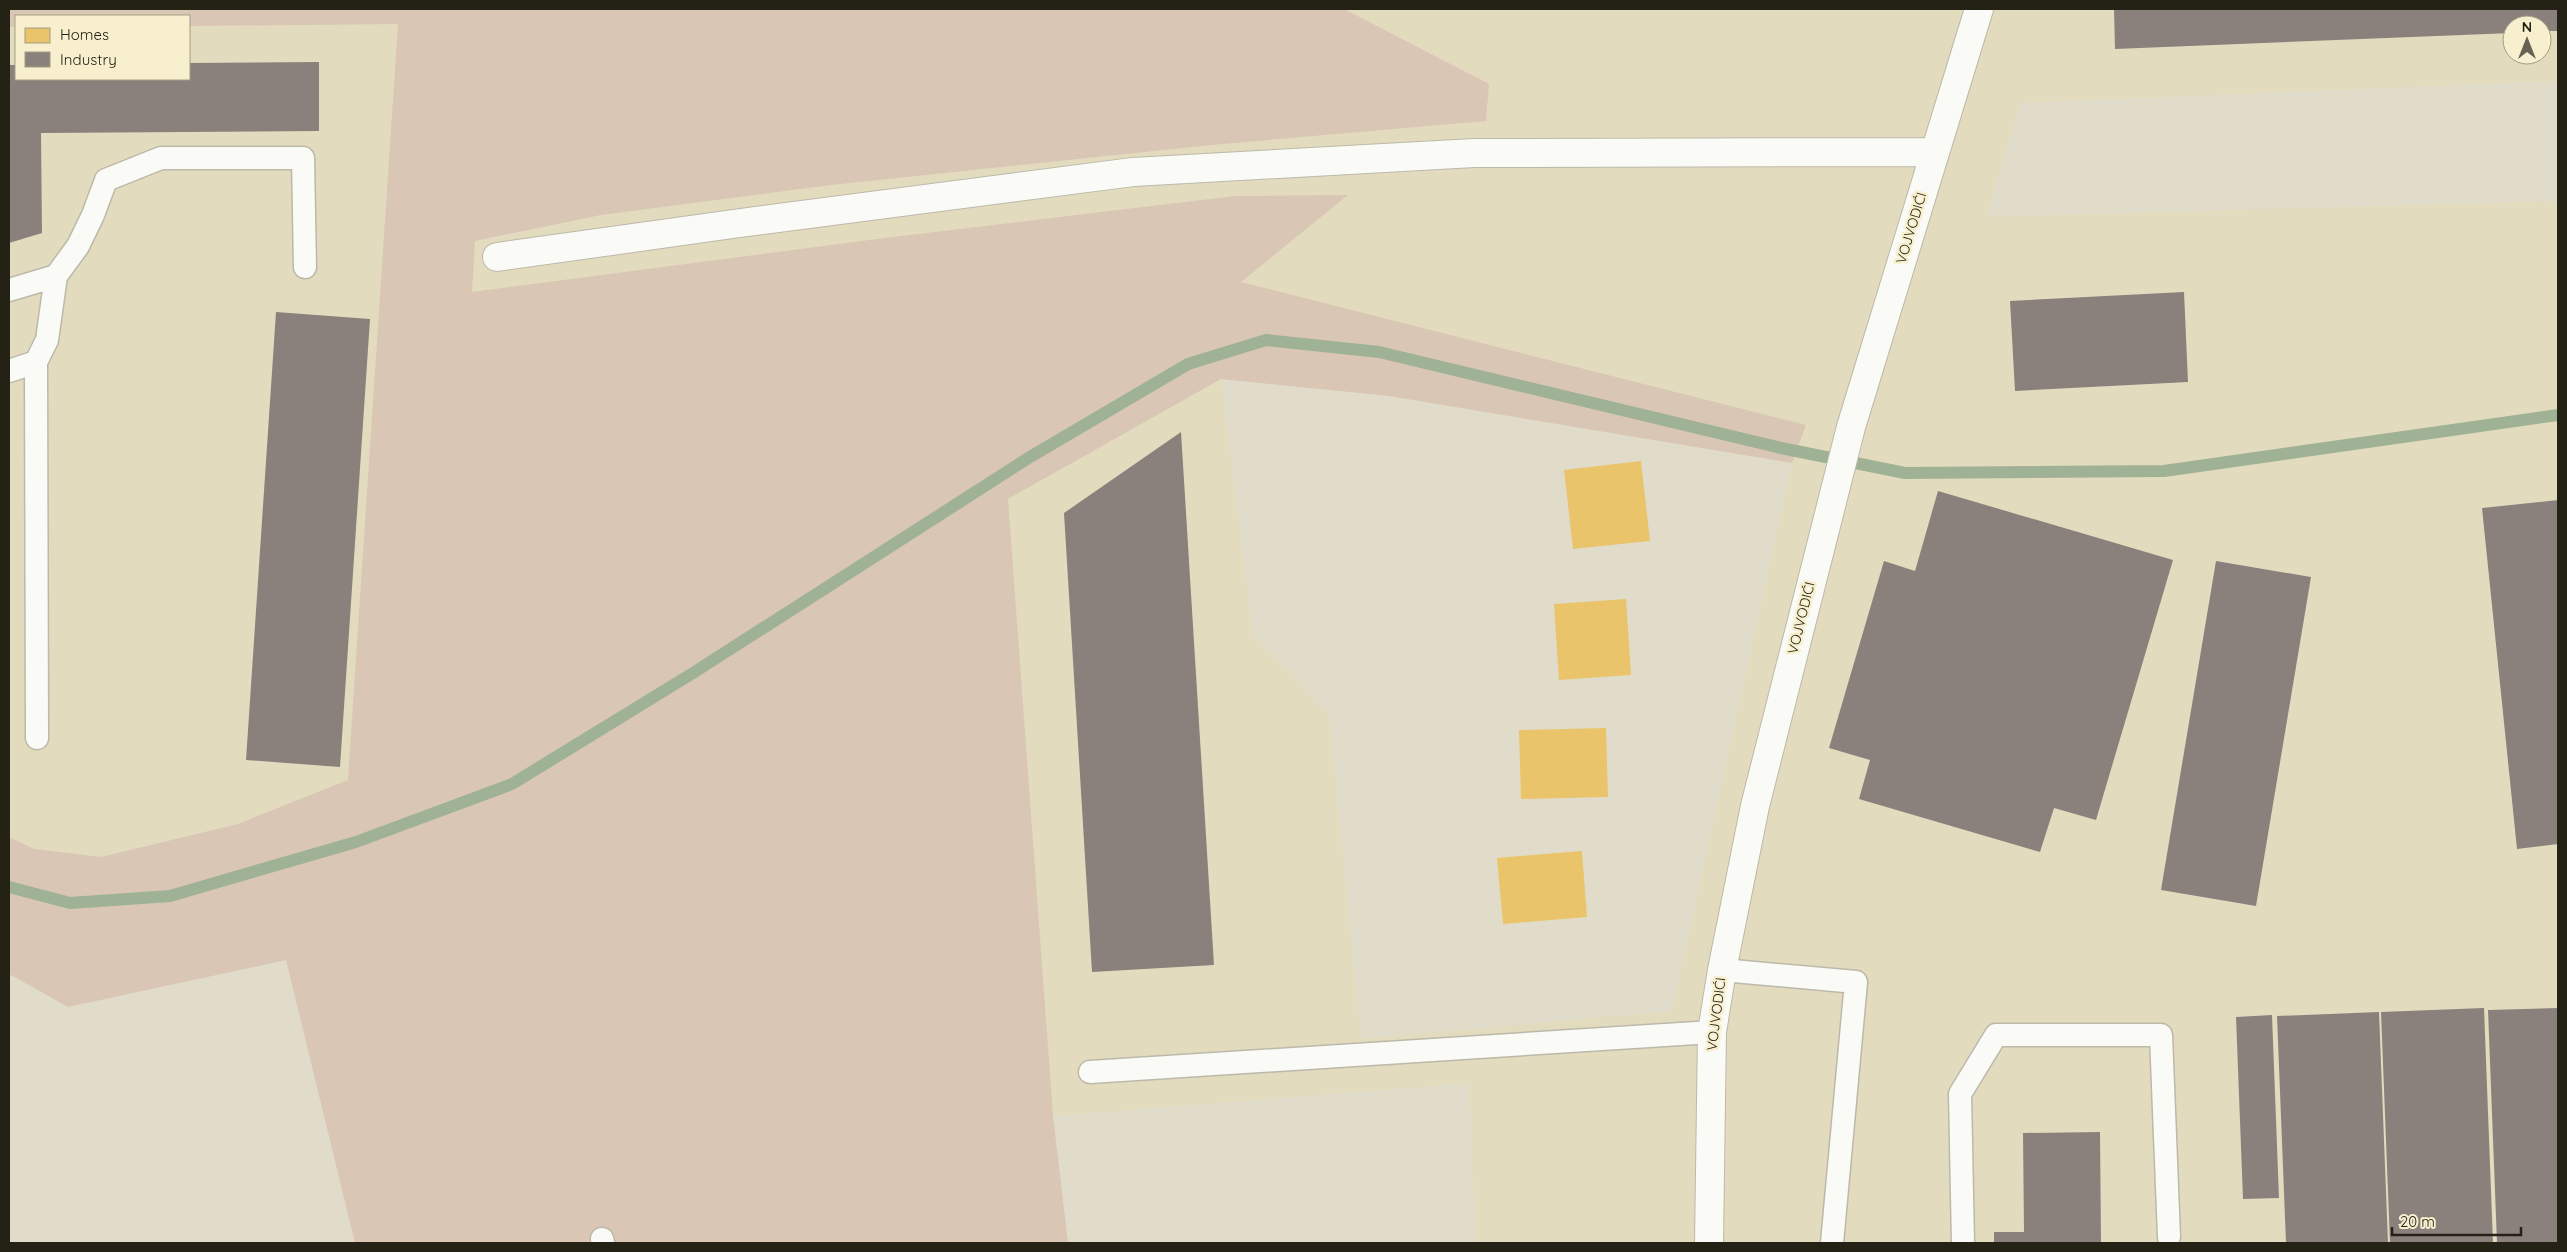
<svg xmlns="http://www.w3.org/2000/svg" width="2567" height="1252" font-family="Quicksand,sans-serif">
	<style>
		.built { fill: #e3dbbd; fill-rule: evenodd }
		.green { fill: #d9c6b5 }
		.homes { fill: #e9c46a }
		.industry { fill: #8a817c }
		.lines { fill: none; stroke-linecap: round; stroke-linejoin: round }
		.stream { stroke: #9fb295; stroke-width: 12 }
		.lane-casing { stroke: #bcb9ab; stroke-width: 25 }
		.street-casing { stroke: #bcb9ab; stroke-width: 30 }
		.lane { stroke: #fafaf7; stroke-width: 22 }
		.street { stroke: #fafaf7; stroke-width: 28 }
		.labels { text-anchor: middle; dominant-baseline: central; stroke-width: 5; stroke-linejoin: round; paint-order: stroke }
		.street-label { font-size: 14px; fill: #242115; stroke: #f7efce }
	</style>
	<rect width="100%" height="100%" fill="#e1dcca"/>
	<path class="built" d="M9 9H399L348 781 238 824 101 857 34 849 9 837ZM16 16H189V79H16Z
		M1344 9H2558V81L2020 103 1986 217 2558 201V1243H1476L1469 1083 1053 1116 1008 499 1221 379 1253 635 1329 715 1361 1039 1672 1011 1792 463 1806 425 1240 282 1347 195 472 292 475 242 601 215 831 185 1211 145 1486 120 1489 84ZM2512 25H2542V55H2512Z"/>
	<path class="green" d="M9 9H1344L1489 84 1486 121 1211 145 831 185 601 215 475 241 472 292 877 239 1235 196 1348 195 1241 282 1806 425 1792 463 1389 396 1221 379 1008 499 1053 1116 1068 1243H355L286 960 68 1007 9 974V837L34 849 101 857 238 824 348 780 398 24 189 26V16H16V27H9Z"/>
	<path class="homes" d="M1641 461 1650 541 1573 549 1564 470Z
		M1626 599 1631 675 1559 680 1554 604Z
		M1606 728 1608 797 1521 799 1519 730Z
		M1582 851 1587 917 1503 924 1497 858Z"/>
	<path class="industry" d="M2114 9H2558V31H2542V25H2512V33L2115 49Z
		M319 62V131L41 133 42 233 9 243V65H16V79H189V63Z
		M2184 292 2188 382 2015 391 2010 301Z
		M276 312 370 319 340 767 246 760Z
		M1181 432 1214 965 1092 972 1064 513Z
		M1938 491 2173 560 2096 820 2054 808 2040 852 1859 799 1870 760 1829 748 1884 561 1915 571Z
		M2558 500V844L2517 849 2482 508Z
		M2216 561 2311 577 2256 906 2161 890Z
		M2484 1008 2493 1243H2390L2381 1012Z
		M2558 1008V1243H2497L2488 1010Z
		M2379 1012 2388 1243H2286L2277 1016Z
		M2272 1015 2279 1198 2243 1199 2236 1017Z
		M2100 1132 2101 1243H1994V1232H2024L2023 1133Z"/>
	<g class="lines">
		<path class="stream" d="M9 887 70 903 170 896 356 842 512 784 693 673 1030 457 1188 364 1266 340 1379 352 1781 448 1905 473 2164 471 2558 415"/>
		<g class="lane-casing">
			<path id="lane" d="M9 290 56 276
				M36 362 37 738
				M9 371 36 362 47 340 56 276 78 246 93 215 106 180 161 158H303L305 267
				M1722 970 1856 982 1832 1243
				M1090 1072 1712 1032
				M602 1239 603 1243
				M1963 1243 1960 1094 1996 1035H2161L2169 1237"/>
		</g>
		<g class="street-casing">
			<path id="street" d="M497 257 733 224 1133 172 1474 153 1935 152
				M1709 1243 1712 1032 1722 970 1755 806 1851 427 1979 9"/>
		</g>
		<use href="#lane" class="lane"/>
		<use href="#street" class="street"/>
	</g>
	<g class="labels">
		<g class="street-label">
			<text transform="translate(1911 228) rotate(-73)">VOJVODIĆI</text>
			<text transform="translate(1801 618) rotate(-76)">VOJVODIĆI</text>
			<text transform="translate(1716 1014) rotate(-83)">VOJVODIĆI</text>
		</g>
	</g>
	<rect width="2567" height="1252" fill="none" stroke="#242115" stroke-width="20"/>
	<rect x="15" y="15" width="175" height="65" fill="#f7efce" stroke="#a39d84"/>
	<rect x="25" y="28" width="25" height="15" fill="#e9c46a" stroke="#a39d84"/>
	<text x="60" y="40" font-size="15" fill="#242115">Homes</text>
	<rect x="25" y="52" width="25" height="15" fill="#8a817c" stroke="#a39d84"/>
	<text x="60" y="65" font-size="15" fill="#242115">Industry</text>
	<g transform="translate(2527 40)"><circle r="24" fill="#f7efce" stroke="#a39d84"/>
	<path d="M0-4L9 19L0 12L-9 19Z" fill="#666254"/>
	<text y="-8" font-size="14" font-weight="bold" text-anchor="middle" fill="#242115">N</text>
	</g>
	<path d="M2392 1227v8h129v-8" fill="none" stroke="#242115" stroke-width="2.5"/>
	<text x="2400" y="1227" font-size="15" fill="#242115" stroke="#f7efce" stroke-width="4" paint-order="stroke">20 m</text>
</svg>
